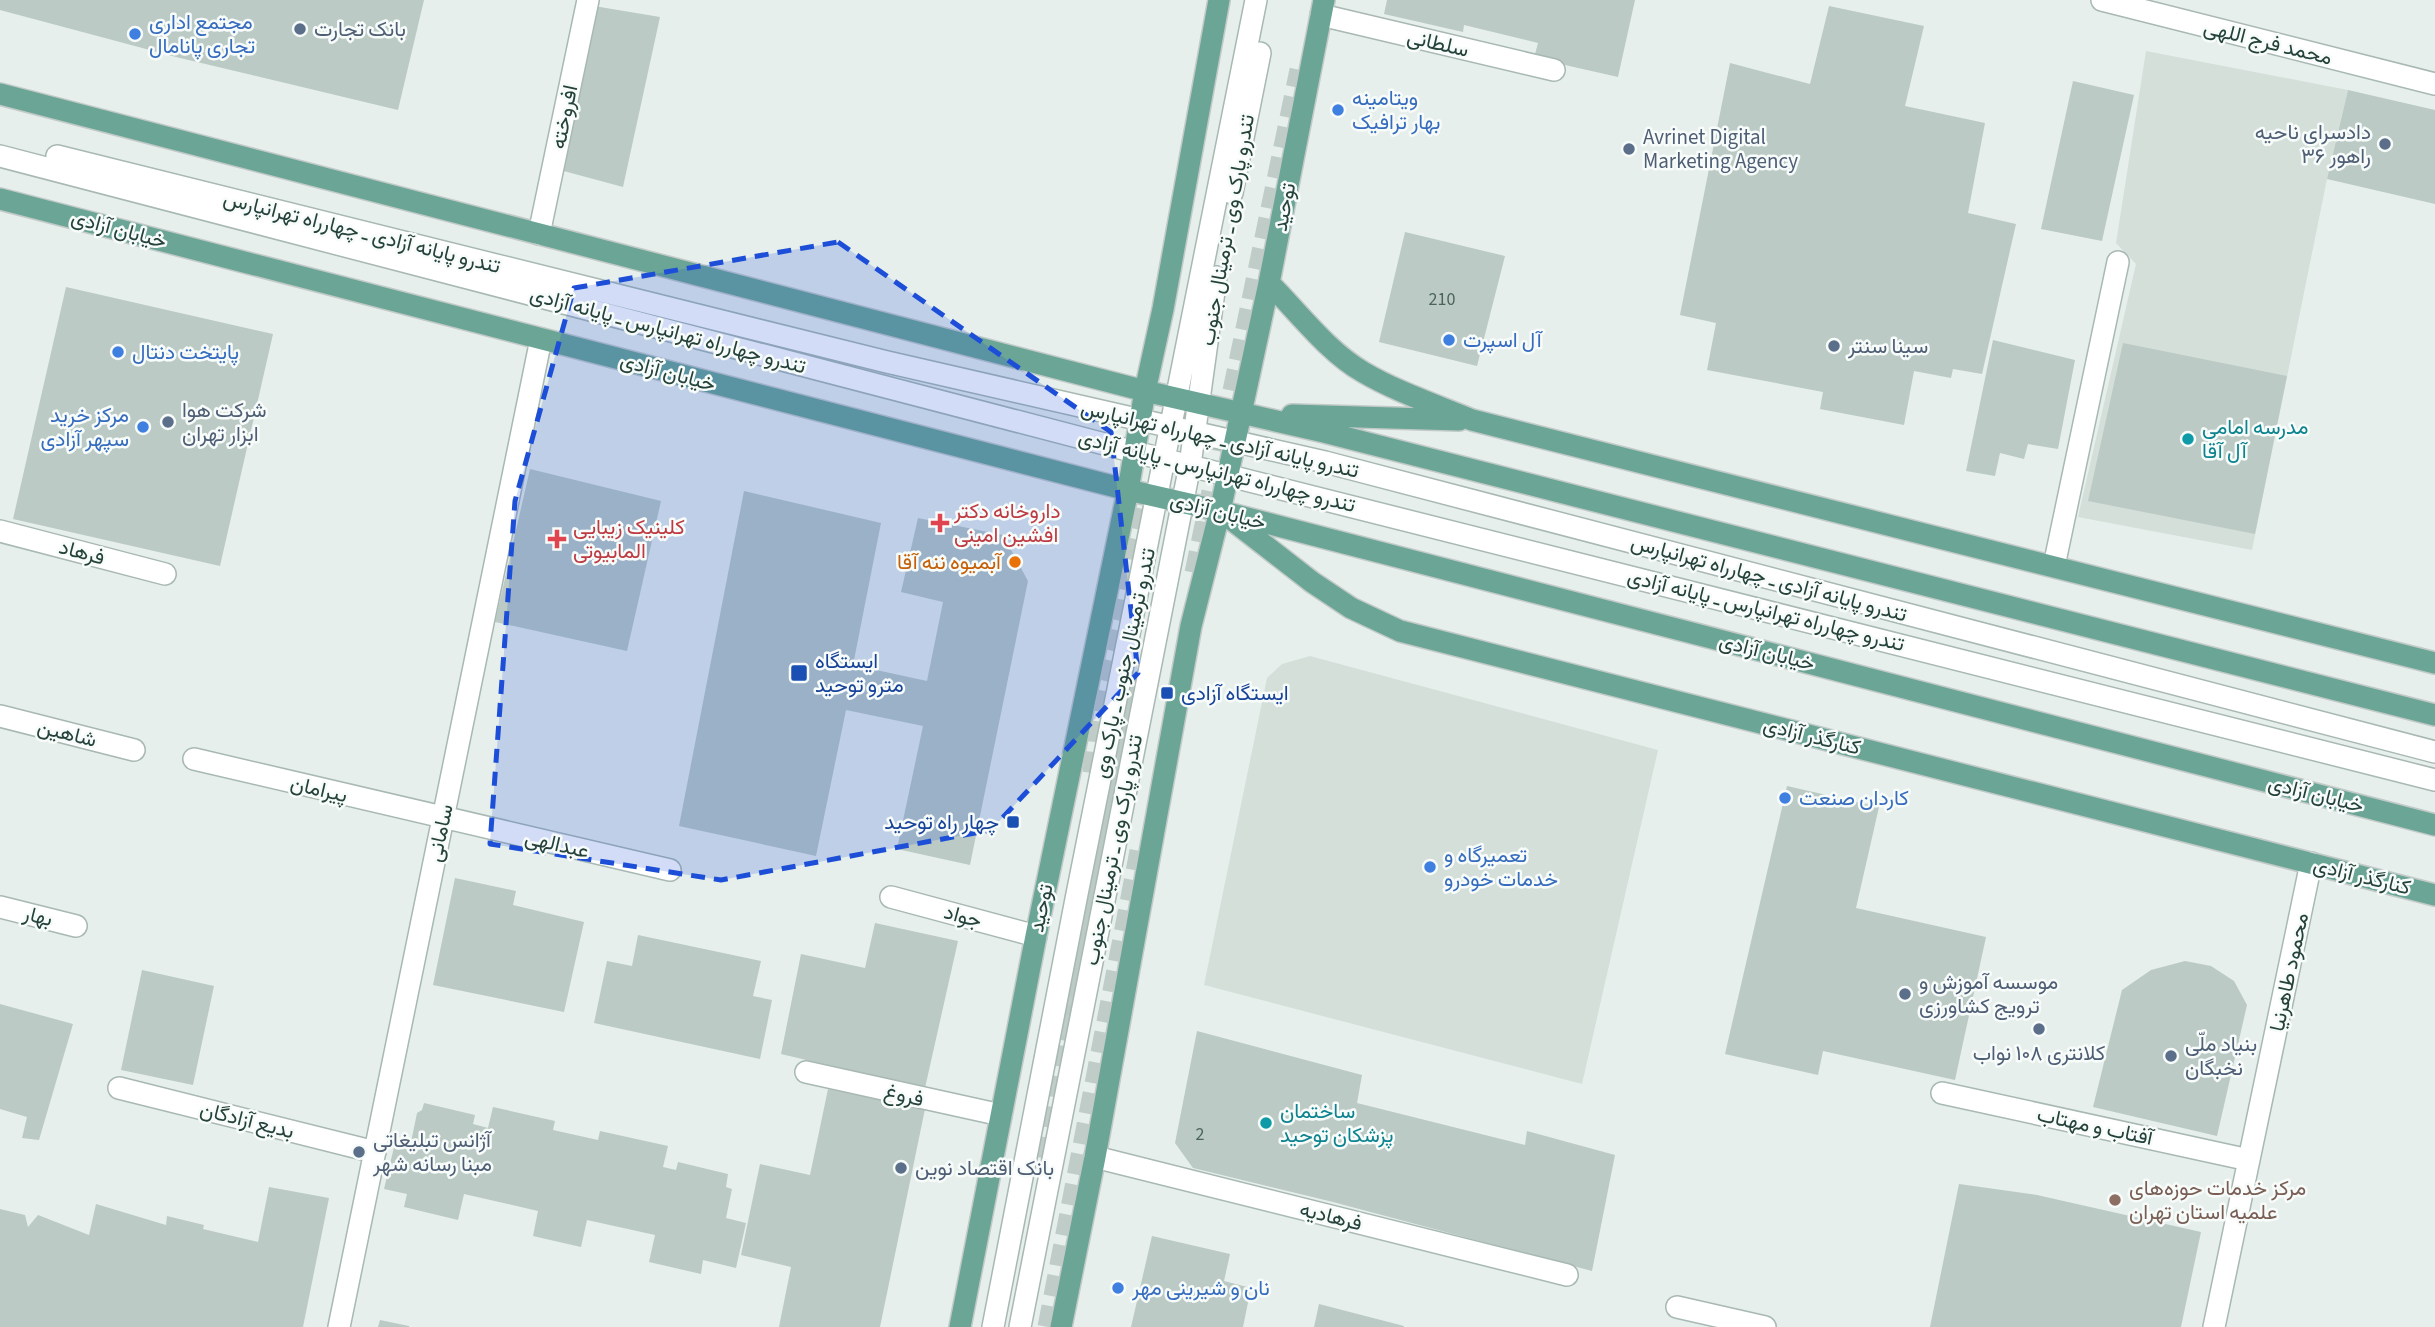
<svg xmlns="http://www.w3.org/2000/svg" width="2435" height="1327" font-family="'Source Sans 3',Vazirmatn,sans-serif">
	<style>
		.built { fill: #d4dfda }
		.building { fill: #bbcac4 }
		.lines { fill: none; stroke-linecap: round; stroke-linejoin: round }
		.highway-tunnel { stroke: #bfccc8; stroke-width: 21; stroke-dasharray: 21 10; stroke-linecap: butt }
		.minor-casing { stroke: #a8b8b2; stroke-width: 24 }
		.major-casing { stroke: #c2cac8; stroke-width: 24 }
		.minor { stroke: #fff; stroke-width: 21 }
		.major { stroke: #6aa596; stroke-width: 21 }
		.marked { fill: #1d4ed8; fill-opacity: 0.2; stroke: #1d4ed8; stroke-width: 5; stroke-dasharray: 14 9; stroke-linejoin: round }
		.service-dot { fill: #5c6f8a; stroke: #f7fbf9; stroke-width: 2.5 }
		.shop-dot { fill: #3f7fe0; stroke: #f7fbf9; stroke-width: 2.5 }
		.culture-dot { fill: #0f9aa8; stroke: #f7fbf9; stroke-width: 2.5 }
		.health-dot { fill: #e0444e; stroke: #f7fbf9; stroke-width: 2.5 }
		.food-dot { fill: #e8710a; stroke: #f7fbf9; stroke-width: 2.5 }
		.transit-dot { fill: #1a4fb4; stroke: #f7fbf9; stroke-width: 2.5 }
		.education-dot { fill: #8d6e63; stroke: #f7fbf9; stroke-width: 2.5 }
		.labels { text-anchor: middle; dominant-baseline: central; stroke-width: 5; stroke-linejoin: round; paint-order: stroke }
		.number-label { font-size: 18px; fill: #4a645c }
		.shop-label { font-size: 21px; fill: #366cbe; stroke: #f7fbf9; text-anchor: start }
		.service-label { font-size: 21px; fill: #4e5e75; stroke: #f7fbf9; text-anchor: start }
		.street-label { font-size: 21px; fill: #24423a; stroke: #f7fbf9 }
		.culture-label { font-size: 21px; fill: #0d838f; stroke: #f7fbf9; text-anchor: start }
		.health-label { font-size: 21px; fill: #be3a42; stroke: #f7fbf9; text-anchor: start }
		.food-label { font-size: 21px; fill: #c56008; stroke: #f7fbf9; text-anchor: end }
		.transit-label { font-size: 21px; fill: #164399; stroke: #f7fbf9; text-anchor: start }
		.education-label { font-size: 21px; fill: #785e54; stroke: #f7fbf9; text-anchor: start }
	</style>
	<rect width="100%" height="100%" fill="#e6efeb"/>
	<path class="built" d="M2146 51 2348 90 2327 179 2252 550 2078 517 2136 264 2116 243Z
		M1310 656 1658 750 1582 1084 1204 985 1267 678 1282 664Z"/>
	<path class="building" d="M0 0H424L398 110 176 57 0 10Z
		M1387 0H1635L1618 77 1534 58 1538 43 1464 25 1463 32 1384 14Z
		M594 6 660 17 623 187 560 170Z
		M1829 6 1924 26 1905 106 1985 123 1968 213 2016 224 1982 374 1953 369 1951 378 1914 371 1904 425 1820 409 1823 392 1707 370 1716 323 1680 315 1730 63 1810 84Z
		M2073 81 2134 95 2102 241 2041 229Z
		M2348 90 2435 110V204L2327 179Z
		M1405 232 1505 256 1477 366 1379 342Z
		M66 287 273 334 220 566 13 519Z
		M1993 340 2075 360 2058 449 2028 444 2024 459 2000 453 1995 476 1966 471Z
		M2123 343 2287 376 2255 534 2088 501Z
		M530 469 661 501 627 651 495 622Z
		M744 491 881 523 853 665 927 681 943 602 901 592 918 518 1003 535 1028 581 970 865 897 849 923 726 846 710 816 856 679 826Z
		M1124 672 1138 675 1066 1041 1052 1038Z
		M1787 786 1879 807 1856 908 1986 937 1955 1080 1823 1051 1818 1075 1725 1054Z
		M455 878 516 891 513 905 584 922 564 1012 433 985Z
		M875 923 958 941 925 1088 781 1054 801 954 865 968Z
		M638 935 761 961 753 996 772 1000 760 1059 594 1023 607 961 632 966Z
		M2185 961 2211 966 2234 981 2247 1005 2217 1136 2093 1107 2122 990 2151 970Z
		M142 970 214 986 193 1085 121 1070Z
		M0 1004 73 1024 39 1140 22 1138 27 1117 0 1109Z
		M1197 1031 1362 1075 1357 1103 1525 1145 1527 1131 1615 1155 1592 1271 1333 1202 1193 1168 1175 1143Z
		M828 1089 925 1109 880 1327H779L791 1267 741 1255 760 1164 810 1175Z
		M424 1103 475 1115 473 1124 488 1128 493 1107 555 1121 553 1130 598 1140 600 1131 668 1146 663 1167 676 1170 678 1162 728 1174 726 1187 732 1189 726 1218 746 1223 736 1268 703 1260 701 1274 649 1262 655 1235 587 1220 581 1247 533 1236 538 1211 464 1194 458 1220 404 1207 407 1194 384 1189 395 1143 410 1147 417 1113 422 1110Z
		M1959 1184 2037 1195 2201 1232 2181 1327H1930Z
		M269 1187 329 1198 303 1327H0V1209L25 1215 28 1227 38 1215 89 1235 96 1204 166 1225 167 1216 204 1225 203 1229 258 1242Z
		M1152 1236 1230 1254 1224 1281 1251 1288 1243 1327H1131Z
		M1319 1304 1404 1326V1327H1314Z
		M380 1320 409 1326V1327H378Z"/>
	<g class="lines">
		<path class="highway-tunnel" d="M1195 573 1300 70
			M1093 773 1101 701 1144 509
			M1043 1158 1066 996
			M1048 1327 1140 851"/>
		<g class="minor-casing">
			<path id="minor" d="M2102 0 2435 84
				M1321 15 1554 70
				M0 156 1135 452 2435 780
				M57 156 887 362 1325 462 2435 752
				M1232 193 1260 53
				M539 234 588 0
				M0 531 165 574
				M2054 566 2118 262
				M0 716 134 750
				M194 759 670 870
				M891 897 1036 936
				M0 907 76 926
				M806 1072 1001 1115
				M119 1088 375 1152
				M1942 1093 2249 1160
				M1095 1157 1567 1275
				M1677 1307 1765 1327
				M339 1327 541 339
				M993 1327 1077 894 1256 0
				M1020 1327 1190 465 1216 277
				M2214 1327 2311 863"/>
		</g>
		<g class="major-casing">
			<path id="major" d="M0 94 1145 391 1324 432 2435 715
				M0 199 1128 490 1220 511 2435 825
				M1269 283C1299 313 1327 351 1363 372 1397 392 1436 405 1472 420L2435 663
				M1292 415 1459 420
				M1227 516 1312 582 1351 608 1400 631 2435 895
				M960 1327 1036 936 1128 490 1145 391 1163 309 1219 0
				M1061 1327 1095 1157 1191 626 1220 511 1269 283 1324 0"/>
		</g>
		<use href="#minor" class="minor"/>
		<use href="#major" class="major"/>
	</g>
	<path class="marked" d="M838 242 1111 432 1138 673 991 830 721 880 490 844 515 501 574 288Z"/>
	<g class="service-dot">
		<circle cx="300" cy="29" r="7"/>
		<circle cx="2385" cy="144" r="7"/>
		<circle cx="1629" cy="149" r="7"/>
		<circle cx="1834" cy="346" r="7"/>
		<circle cx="168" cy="422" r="7"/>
		<circle cx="1905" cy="994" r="7"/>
		<circle cx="2039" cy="1029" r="7"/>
		<circle cx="2171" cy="1056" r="7"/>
		<circle cx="359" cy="1152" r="7"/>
		<circle cx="901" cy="1168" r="7"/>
	</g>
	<g class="shop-dot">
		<circle cx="135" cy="34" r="7"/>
		<circle cx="1338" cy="110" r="7"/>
		<circle cx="1449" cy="340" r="7"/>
		<circle cx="118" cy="352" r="7"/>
		<circle cx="143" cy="427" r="7"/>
		<circle cx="1785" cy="798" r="7"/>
		<circle cx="1430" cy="867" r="7"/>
		<circle cx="1118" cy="1288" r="7"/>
	</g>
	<g class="culture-dot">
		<circle cx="2188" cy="439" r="7"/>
		<circle cx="1266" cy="1123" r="7"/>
	</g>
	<g class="health-dot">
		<path d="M936.5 512.5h7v7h7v7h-7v7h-7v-7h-7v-7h7z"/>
		<path d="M553.5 528.5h7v7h7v7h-7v7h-7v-7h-7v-7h7z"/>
	</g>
	<circle class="food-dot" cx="1015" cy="562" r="7"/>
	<g class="transit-dot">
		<rect x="790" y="664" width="18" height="18" rx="3.5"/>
		<rect x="1160" y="686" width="14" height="14" rx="3.5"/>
		<rect x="1006" y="815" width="14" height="14" rx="3.5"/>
	</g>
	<circle class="education-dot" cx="2115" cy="1200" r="7"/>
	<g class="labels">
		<g class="number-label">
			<text x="1442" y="299">210</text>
			<text x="1200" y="1134">2</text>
		</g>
		<g class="shop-label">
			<text x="149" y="22">مجتمع اداری<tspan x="149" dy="24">تجاری پانامال</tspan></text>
			<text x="1352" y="98">ویتامینه<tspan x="1352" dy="24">بهار ترافیک</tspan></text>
			<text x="1463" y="340">آل اسپرت</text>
			<text x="132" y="352">پایتخت دنتال</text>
			<text x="129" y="415" text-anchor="end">مرکز خرید<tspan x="129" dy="24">سپهر آزادی</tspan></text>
			<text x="1799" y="798">کاردان صنعت</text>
			<text x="1444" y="855">تعمیرگاه و<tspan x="1444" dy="24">خدمات خودرو</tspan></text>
			<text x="1132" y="1288">نان و شیرینی مهر</text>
		</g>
		<g class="service-label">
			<text x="314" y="29">بانک تجارت</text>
			<text x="2371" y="132" text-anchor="end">دادسرای ناحیه<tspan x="2371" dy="24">۳۶ راهور</tspan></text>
			<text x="1643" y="137">Avrinet Digital<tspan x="1643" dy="24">Marketing Agency</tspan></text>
			<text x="1848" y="346">سینا سنتر</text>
			<text x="182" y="410">شرکت هوا<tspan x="182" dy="24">ابزار تهران</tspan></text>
			<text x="1919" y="982">موسسه آموزش و<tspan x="1919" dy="24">ترویج کشاورزی</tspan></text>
			<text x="2185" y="1044">بنیاد ملّی<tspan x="2185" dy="24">نخبگان</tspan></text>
			<text x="2039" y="1053" text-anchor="middle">کلانتری ۱۰۸ نواب</text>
			<text x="373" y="1140">آژانس تبلیغاتی<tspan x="373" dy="24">مبنا رسانه شهر</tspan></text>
			<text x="915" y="1168">بانک اقتصاد نوین</text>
		</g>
		<g class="street-label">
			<text transform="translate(2268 42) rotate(14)">محمد فرج اللهی</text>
			<text transform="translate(1438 43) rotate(13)">سلطانی</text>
			<text transform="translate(564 117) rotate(-78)">افروخته</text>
			<text transform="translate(1284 207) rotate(-79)">توحید</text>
			<text transform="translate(119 229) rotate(15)">خیابان آزادی</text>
			<text transform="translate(1227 230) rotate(-80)">تندرو پارک وی ـ ترمینال جنوب</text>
			<text transform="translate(362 232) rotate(14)">تندرو پایانه آزادی ـ چهارراه تهرانپارس</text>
			<text transform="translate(668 330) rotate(15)">تندرو چهارراه تهرانپارس ـ پایانه آزادی</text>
			<text transform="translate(668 372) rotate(15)">خیابان آزادی</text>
			<text transform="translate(1220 439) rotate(13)">تندرو پایانه آزادی ـ چهارراه تهرانپارس</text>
			<text transform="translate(1217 471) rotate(14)">تندرو چهارراه تهرانپارس ـ پایانه آزادی</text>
			<text transform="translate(1218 511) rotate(14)">خیابان آزادی</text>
			<text transform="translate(82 552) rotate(15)">فرهاد</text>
			<text transform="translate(1769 578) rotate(15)">تندرو پایانه آزادی ـ چهارراه تهرانپارس</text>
			<text transform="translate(1766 610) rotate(14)">تندرو چهارراه تهرانپارس ـ پایانه آزادی</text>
			<text transform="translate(1767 652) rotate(14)">خیابان آزادی</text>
			<text transform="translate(1124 663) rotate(-78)">تندرو ترمینال جنوب ـ پارک وی</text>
			<text transform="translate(67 733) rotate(14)">شاهین</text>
			<text transform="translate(1812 736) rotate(14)">کنارگذر آزادی</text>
			<text transform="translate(319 789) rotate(13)">پیرامان</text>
			<text transform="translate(2316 794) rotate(14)">خیابان آزادی</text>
			<text transform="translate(440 833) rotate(-78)">سامانی</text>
			<text transform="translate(557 844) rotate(13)">عبدالهی</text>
			<text transform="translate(1113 850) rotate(-79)">تندرو پارک وی ـ ترمینال جنوب</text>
			<text transform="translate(2362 876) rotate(14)">کنارگذر آزادی</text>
			<text transform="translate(1041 908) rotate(-78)">توحید</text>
			<text transform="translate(38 916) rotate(14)">بهار</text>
			<text transform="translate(963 916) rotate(15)">جواد</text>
			<text transform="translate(2289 972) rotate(-78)">محمود طاهرنیا</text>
			<text transform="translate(904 1095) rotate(13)">فروغ</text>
			<text transform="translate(247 1120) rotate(14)">بدیع آزادگان</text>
			<text transform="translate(2095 1126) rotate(12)">آفتاب و مهتاب</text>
			<text transform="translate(1331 1216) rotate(14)">فرهادیه</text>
		</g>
		<g class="culture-label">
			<text x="2202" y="427">مدرسه امامی<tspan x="2202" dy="24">آل آقا</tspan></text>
			<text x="1280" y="1111">ساختمان<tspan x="1280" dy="24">پزشکان توحید</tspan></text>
		</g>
		<g class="health-label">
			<text x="954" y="511">داروخانه دکتر<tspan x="954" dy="24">افشین امینی</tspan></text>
			<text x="573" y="527">کلینیک زیبایی<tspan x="573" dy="24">المابیوتی</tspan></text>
		</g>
		<g class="food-label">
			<text x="1001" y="562">آبمیوه ننه آقا</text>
		</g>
		<g class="transit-label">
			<text x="815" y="661">ایستگاه<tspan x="815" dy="24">مترو توحید</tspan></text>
			<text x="1181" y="693">ایستگاه آزادی</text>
			<text x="999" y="822" text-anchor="end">چهار راه توحید</text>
		</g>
		<g class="education-label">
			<text x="2129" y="1188">مرکز خدمات حوزه‌های<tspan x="2129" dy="24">علمیه استان تهران</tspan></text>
		</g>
	</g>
</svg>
